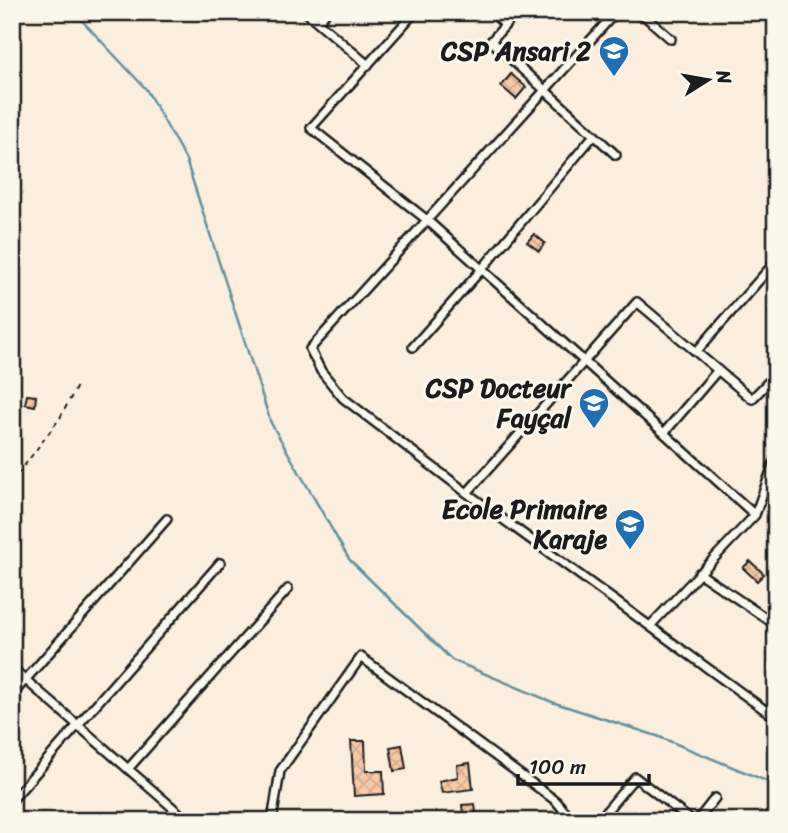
<svg xmlns="http://www.w3.org/2000/svg" width="788" height="833" font-family="Sriracha,sans-serif">
	<style>
		.lines { fill: none; stroke-linecap: round; stroke-linejoin: round }
		.stream { stroke: #63919c; stroke-width: 2.5 }
		.building { fill: url(#building-cross-hatch); stroke: #1c1c1c; stroke-width: 2 }
		.minor-casing { stroke: #1c1c1c; stroke-width: 12 }
		.path { stroke: #1c1c1c; stroke-width: 2; stroke-dasharray: 5 5; stroke-linecap: butt }
		.minor { stroke: #fbf7ec; stroke-width: 7 }
		.labels { text-anchor: middle; dominant-baseline: central; stroke-width: 6; stroke-linejoin: round; paint-order: stroke }
		.poi-label { font-size: 26px; font-weight: bold; fill: #1c1c1c; stroke: #fbf7ec; text-anchor: end }
	</style>
	<defs>
		<pattern id="building-cross-hatch" width="8" height="8" patternUnits="userSpaceOnUse" patternTransform="scale(1.75)"><rect width="8" height="8" fill="#f8c9a7"/><path d="M0 0l8 8M0 8l8-8" fill="none" stroke="#d4ac8f"/></pattern>
	</defs>
	<rect width="100%" height="100%" fill="#faeede"/>
	<filter id="ink" filterUnits="userSpaceOnUse"><feTurbulence type="fractalNoise" baseFrequency=".0143" numOctaves="2"/><feDisplacementMap in="SourceGraphic" scale="14" xChannelSelector="R" yChannelSelector="G"/><feConvolveMatrix kernelMatrix="1 2 1 2 8 2 1 2 1" color-interpolation-filters="sRGB"/></filter>
	<g filter="url(#ink)">
		<g class="lines">
			<path class="stream" d="M74 12 146 89 186 160 271 423 349 559 452 660 552 702 657 736 776 785"/>
		</g>
		<path class="building" d="M511 74 526 87 516 99 501 86Z
			M534 234 545 243 539 251 527 242Z
			M27 395 36 396 35 406 25 404Z
			M750 561 764 574 757 581 743 568Z
			M351 741H365L366 771H383L384 794 354 796Z
			M402 745 406 769 394 771 390 747Z
			M470 763 473 789 442 793 439 781 458 777 457 765Z
			M475 804 477 821H464L462 805Z"/>
		<g class="lines">
			<g class="minor-casing">
				<path id="minor" d="M306 12 368 65
					M415 12 311 128 427 220 755 515
					M492 12 505 25
					M517 12 491 41 616 155
					M616 12 310 349 321 371 343 398 467 493 776 718
					M640 12 671 39
					M318 22 326 12
					M413 347 482 269 594 135
					M696 352 776 261
					M664 433 718 370
					M467 493 637 302 752 399 776 374
					M699 573 776 625
					M650 626 755 515 776 457
					M12 668 188 821
					M12 695 167 519
					M128 769 288 589
					M12 800 220 563
					M272 821 280 771 361 657 556 801 573 821
					M598 821 635 777 692 821
					M697 821 715 798"/>
			</g>
			<path class="path" d="M12 482 60 418 77 386"/>
			<use href="#minor" class="minor"/>
		</g>
	</g>
	<defs>
		<g id="school-pin" transform="scale(1.575)"><path d="M0 17L-7.5 6A9.5 9.5 0 1 1 7.5 6Z" fill="#1f6fb2" stroke="#fbf7ec"/><path d="M0-5L7-2L0 1L-7-2ZM-4 1L0 2.5L4 1V4Q0 6-4 4Z" fill="#fff"/></g>
	</defs>
	<g fill-rule="evenodd">
		<use href="#school-pin" x="614" y="51"/>
		<use href="#school-pin" x="594" y="403"/>
		<use href="#school-pin" x="630" y="524"/>
	</g>
	<g class="labels">
		<g class="poi-label">
			<text x="591" y="51">CSP Ansari 2</text>
			<text x="571" y="388">CSP Docteur<tspan x="571" dy="30">Fayçal</tspan></text>
			<text x="607" y="509">Ecole Primaire<tspan x="607" dy="30">Karaje</tspan></text>
		</g>
	</g>
	<rect width="788" height="833" fill="none" stroke="#fbf7ec" stroke-width="42"/>
	<rect x="21" y="21" width="746" height="791" fill="none" stroke="#1c1c1c" stroke-width="2.5" filter="url(#ink)"/>
	<g transform="translate(708 80) rotate(79)" stroke="#fbf7ec" stroke-width="5" paint-order="stroke">
	<path d="M0-5L12 26L0 18L-12 26Z" fill="#1c1c1c"/>
	<text y="-10" font-size="19" font-weight="bold" text-anchor="middle" fill="#1c1c1c">N</text>
	</g>
	<path d="M518 774v10h131v-10" fill="none" stroke="#1c1c1c" stroke-width="3.5"/>
	<text x="529" y="774" font-size="21" fill="#1c1c1c" stroke="#fbf7ec" stroke-width="5" paint-order="stroke">100 m</text>
</svg>
